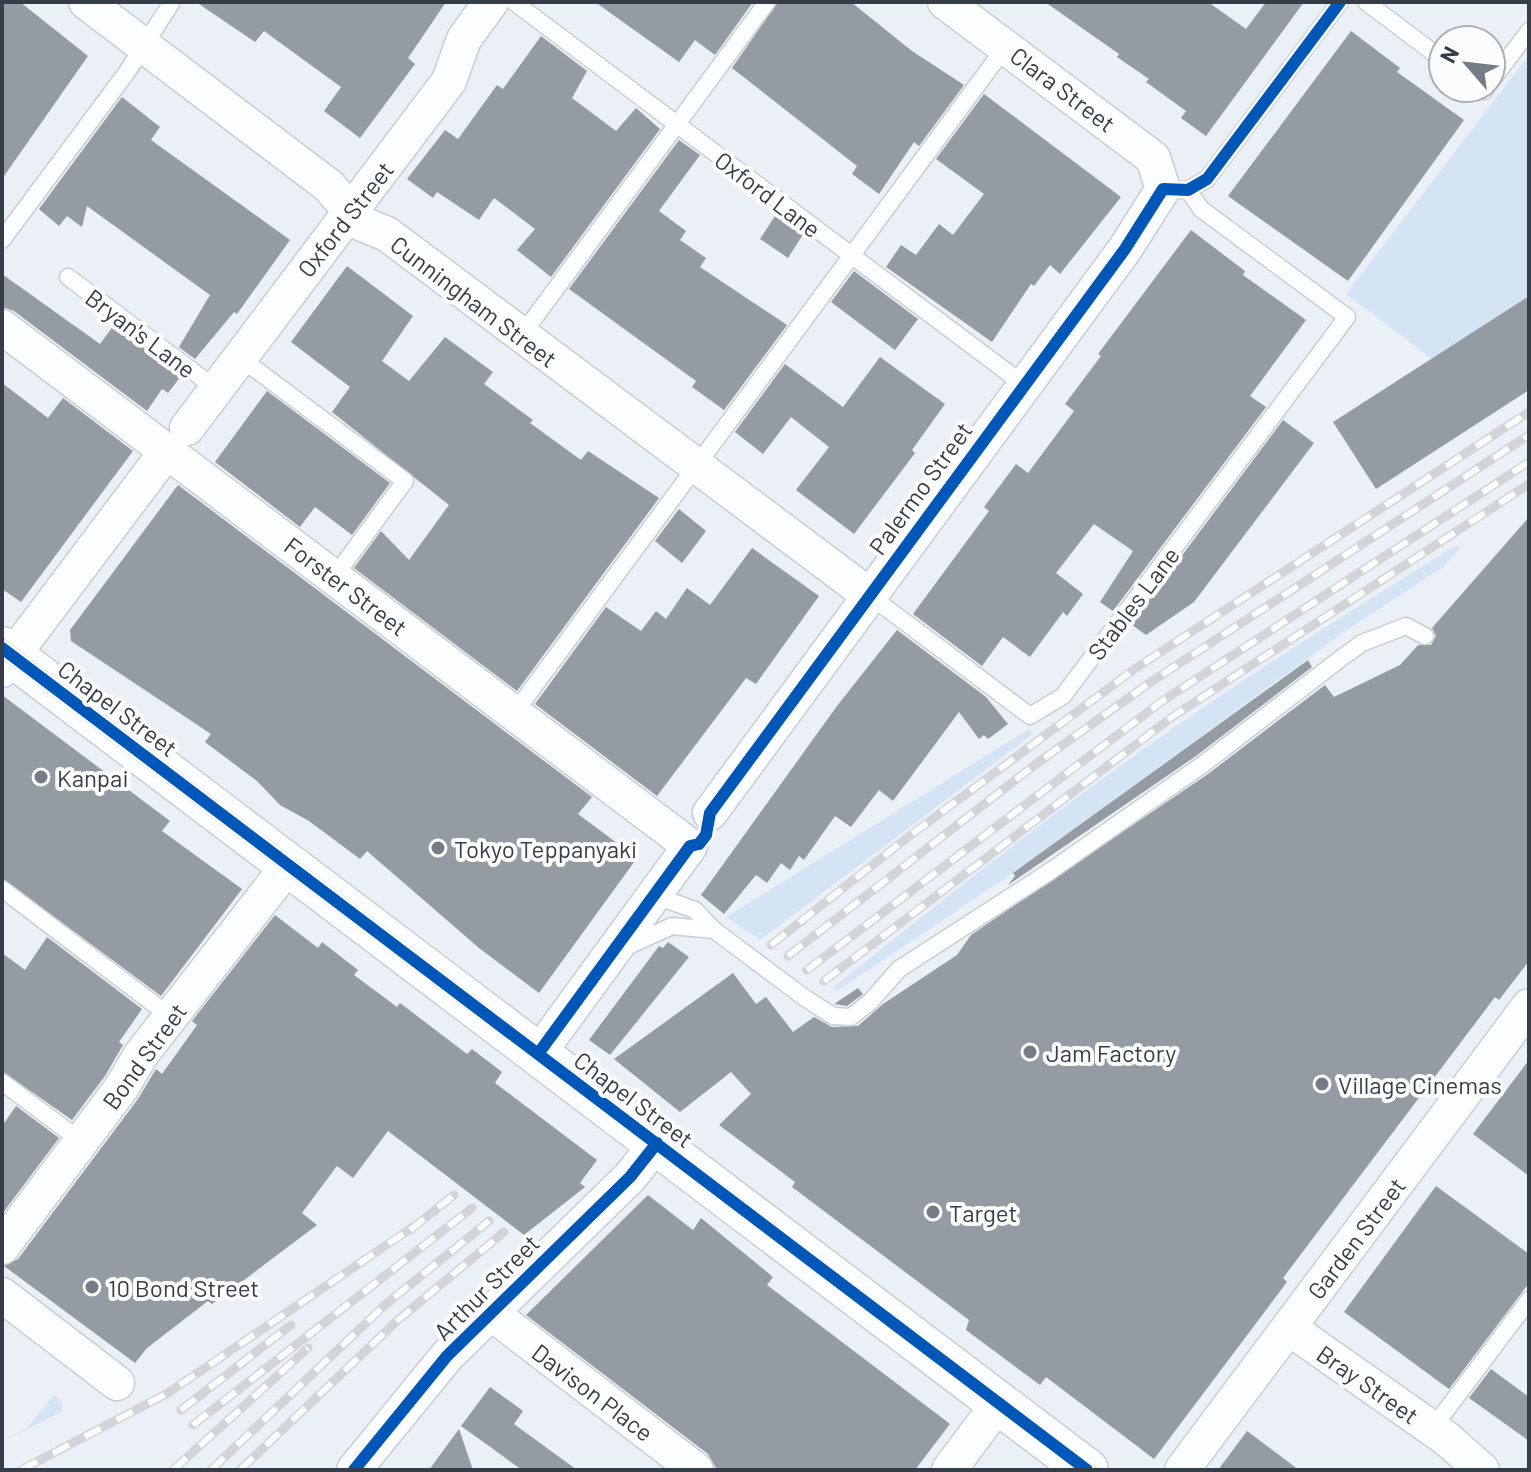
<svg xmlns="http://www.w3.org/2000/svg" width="1531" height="1472" font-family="Barlow,sans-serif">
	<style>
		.green { fill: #d5e4f4 }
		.building { fill: #959ba2 }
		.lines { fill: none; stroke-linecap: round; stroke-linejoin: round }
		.service-casing { stroke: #c8ced6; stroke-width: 19 }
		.minor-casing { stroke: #c8ced6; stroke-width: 37 }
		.tertiary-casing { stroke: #c8ced6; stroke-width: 45 }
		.service { stroke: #fcfdfe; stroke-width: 16 }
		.minor { stroke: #fcfdfe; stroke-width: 34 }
		.tertiary { stroke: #fcfdfe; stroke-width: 42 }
		.tram { stroke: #d2d4d7; stroke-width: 2 }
		.rail-casing { stroke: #d2d4d7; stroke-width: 9 }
		.rail { stroke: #fcfcfc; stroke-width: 6; stroke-dasharray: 18; stroke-linecap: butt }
		.cycleway-casing { stroke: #fcfcfc; stroke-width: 17 }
		.cycleway { stroke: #0057b8; stroke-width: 12 }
		.poi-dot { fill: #757c85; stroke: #fcfcfc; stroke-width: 3 }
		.labels { text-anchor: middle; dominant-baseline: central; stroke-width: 8; stroke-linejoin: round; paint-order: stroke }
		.street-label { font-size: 24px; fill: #353e48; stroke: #fcfcfc }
		.poi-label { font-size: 24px; fill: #353e48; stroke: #fcfcfc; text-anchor: start }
	</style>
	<rect width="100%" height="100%" fill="#ebf0f6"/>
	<path class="green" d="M1529 55V296L1432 359 1346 294Z
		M1457 545 1460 548 1443 567 1344 632 1013 873 837 991 833 988C934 907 1035 826 1141 751 1243 678 1350 611 1457 545Z
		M1029 729 1033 734 760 940 726 917Z
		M55 1394 63 1405 61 1412 2 1442 27 1428Z"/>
	<path class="building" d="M2 2H20L88 56 2 179Z
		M196 2H446L408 58 415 64 360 138 324 111 341 87 264 31 255 42Z
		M595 2H753L715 55 695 40 679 62Z
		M778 2H851L912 51 964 85 919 146 914 142 879 194 852 174 857 166 732 68Z
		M1045 2H1208L1246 29 1266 2H1304L1206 136 1181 118 1186 111 1146 82 1149 79 1117 57 1119 54Z
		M1351 31 1400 68 1397 72 1464 120 1348 281 1228 196Z
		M541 36 587 71 572 98 616 131 636 108 660 129 551 277 517 250 535 229 494 198 479 220 437 192 433 198 407 179 445 130 458 139 497 85 503 89Z
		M984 94 1121 197 1060 274 1050 265 1034 286 1031 284 992 342 886 267 901 245 916 255 939 224 953 235 984 194 936 159Z
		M122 97 160 127 151 140 290 240 237 314 234 312 195 359 179 347 210 295 87 206 82 227 67 216 59 226 39 209Z
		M679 140 700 155 659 211 686 231 680 240 706 258 700 267 787 325 724 410 692 387 696 381 569 289Z
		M777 213 804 233 788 258 760 239Z
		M1191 230 1245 271 1243 275 1306 320 1250 396 1266 407 1113 611 1100 602 1133 551 1094 524 1056 573 1083 594 1067 616 1063 612 1030 657 1003 637 982 666 913 614 989 511 984 507 1016 464 1028 473 1074 411 1065 404 1101 356 1098 354Z
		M347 266 413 316 382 361 409 381 445 337 493 372 484 384 533 420 530 423 581 460 588 451 659 498 517 691 354 568 381 531 409 560 449 505 332 412 350 387 291 342Z
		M854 271 918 319 895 350 831 302Z
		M2 274 100 344 114 325 181 376 168 393 162 389 147 411 14 311 2 307Z
		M1529 296V390L1376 489 1333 422Z
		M880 357 945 404 912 450 915 453 854 534 796 490 829 447 791 417 763 454 735 432 785 364 843 407Z
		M2 383 48 418 63 398 133 451 21 602 2 589Z
		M267 391 390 483 352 535 315 507 300 527 215 462Z
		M1283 420 1314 443 1194 602 1146 635 1131 624Z
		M178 485 592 797 578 814 637 858 539 993 479 948 367 851 360 859 309 821 280 805 257 781 205 742 211 734 71 641 70 630Z
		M679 509 706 531 682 563 655 541Z
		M1529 517V961L1499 1000 1495 997 1283 1278 1287 1282 1154 1459 1046 1377 1040 1385 966 1330 969 1320 792 1187 795 1182 719 1125 751 1094 731 1072 680 1112 614 1059 733 973 756 1004 766 997 793 1032 814 1017 832 1027 858 1026 883 1004 957 955 971 935 1208 774 1325 685 1334 697 1400 665 1418 645H1431L1436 636 1432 628Z
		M752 548 819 596 756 684 746 678 657 796 535 704 606 607 641 631 656 611 666 619 687 588 710 605Z
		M897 630 986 697 1008 724 988 739 984 735 979 739 959 712 893 801 879 790 851 827 835 816 804 860 799 856 790 870 781 863 767 883 756 875 724 914 701 895 837 706Z
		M1308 660 1312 667 1196 756 1008 885 1015 876 1013 873Z
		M2 695 170 821 162 831 242 889 161 996 2 878Z
		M275 915 318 948 322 942 358 970 354 975 397 1007 400 1003 467 1054 472 1049 502 1072 495 1083 597 1160 580 1183 585 1187 524 1235 388 1131 353 1178 337 1166 302 1213 317 1225 212 1304 208 1301 147 1348 135 1363 4 1266 18 1259 138 1099 156 1069 162 1074 197 1025 192 1021Z
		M47 937 142 1009 119 1042 123 1045 105 1076 72 1120 2 1071V953L25 970Z
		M668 942 689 957 610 1055 589 1040 659 946 663 948Z
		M858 988 863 994 847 1006 834 1004Z
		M1529 1060V1176L1473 1134Z
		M16 1106 59 1138 2 1214V1126Z
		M1436 1186 1529 1254V1283L1449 1389 1344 1312Z
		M648 1195 693 1230 701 1218 773 1277 767 1285 950 1424 915 1470H717L708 1454 526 1315Z
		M1491 1369 1529 1397V1441L1469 1398Z
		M490 1387 523 1411 514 1424 577 1470H522L461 1426Z
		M459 1429 473 1470H429Z
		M1247 1431 1299 1470H1218Z"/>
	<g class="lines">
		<g class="service-casing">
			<path id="service" d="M514 2 1023 384
				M1366 2 1443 60
				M1491 81 1529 31
				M1480 88 1484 91 1486 88
				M1177 190H1188L1207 179 1340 2
				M2 240 127 72 172 2
				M68 277 215 388
				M521 336 767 2
				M239 357 405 481 334 577
				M869 595 1030 716 1063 696 1347 317 1201 209 1188 190
				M515 712 1006 46
				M2 889 171 1017
				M653 895 695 910 714 930 805 998 833 1016 851 1017 871 1001 899 969 1049 872 1202 765 1344 656 1362 643 1406 626 1425 636
				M628 946 672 926 714 930
				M2 1082 81 1141
				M1432 1429 1529 1300"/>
		</g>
		<g class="minor-casing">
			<path id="minor" d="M86 2 329 186 360 223 387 234 869 595
				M2 327 690 846 538 1054
				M187 428 449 81 464 39 491 2
				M2 670 167 451
				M710 813 1125 249 1163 189 1153 158 945 2
				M2 1247 122 1087 140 1056 288 866
				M2 1295 117 1383
				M491 1313 696 1470
				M1289 1328 1447 1439 1482 1470
				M354 1470 447 1356 630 1177 657 1143
				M949 1470 999 1403
				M1182 1470 1529 1006"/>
		</g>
		<g class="tertiary-casing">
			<path id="tertiary" d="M2 648 1087 1470"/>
		</g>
		<use href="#service" class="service"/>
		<use href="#minor" class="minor"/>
		<use href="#tertiary" class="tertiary"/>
		<path class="tram" d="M2 638 1099 1470
			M2 658 1076 1470"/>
		<g class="rail-casing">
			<path id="rail" d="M771 945 908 837 1136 668 1529 412
				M788 956 1036 764 1148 684 1529 435
				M807 970 1161 702 1529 462
				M824 981 1172 717 1529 484
				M410 1230 454 1195
				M181 1410 291 1325
				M193 1425 472 1208
				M21 1470 168 1393 419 1223
				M173 1470 308 1348
				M211 1470 386 1304 489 1221
				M240 1470 398 1320 504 1232"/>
		</g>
		<use href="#rail" class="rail"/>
		<g class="cycleway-casing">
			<path id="cycleway" d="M2 648 1087 1470
				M538 1054 690 846 699 844 706 835 710 813 1125 249 1163 189 1188 190 1207 179 1340 2
				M354 1470 447 1356 630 1177 657 1143"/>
		</g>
		<use href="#cycleway" class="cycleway"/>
	</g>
	<g class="poi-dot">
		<circle cx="41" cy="777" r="8"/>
		<circle cx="438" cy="848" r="8"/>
		<circle cx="1030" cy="1052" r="8"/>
		<circle cx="1322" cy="1084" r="8"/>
		<circle cx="933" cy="1212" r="8"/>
		<circle cx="92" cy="1287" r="8"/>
	</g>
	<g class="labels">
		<g class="street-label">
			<text transform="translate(1063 89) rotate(37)">Clara Street</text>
			<text transform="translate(768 194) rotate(37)">Oxford Lane</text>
			<text transform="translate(345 219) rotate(-52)">Oxford Street</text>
			<text transform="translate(474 301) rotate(37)">Cunningham Street</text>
			<text transform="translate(141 333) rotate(37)">Bryan's Lane</text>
			<text transform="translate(920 488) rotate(-54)">Palermo Street</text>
			<text transform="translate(346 586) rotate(37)">Forster Street</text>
			<text transform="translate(1133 603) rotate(-53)">Stables Lane</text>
			<text transform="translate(118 708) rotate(37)">Chapel Street</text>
			<text transform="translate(144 1056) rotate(-54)">Bond Street</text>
			<text transform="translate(634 1099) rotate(37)">Chapel Street</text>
			<text transform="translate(1356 1238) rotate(-53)">Garden Street</text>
			<text transform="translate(486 1287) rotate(-45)">Arthur Street</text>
			<text transform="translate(1368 1384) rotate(35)">Bray Street</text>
			<text transform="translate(593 1392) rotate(37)">Davison Place</text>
		</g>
		<g class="poi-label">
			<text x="57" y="777">Kanpai</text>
			<text x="454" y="848">Tokyo Teppanyaki</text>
			<text x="1046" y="1052">Jam Factory</text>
			<text x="1338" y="1084">Village Cinemas</text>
			<text x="949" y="1212">Target</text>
			<text x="108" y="1287">10 Bond Street</text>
		</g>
	</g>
	<rect width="1531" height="1472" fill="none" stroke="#353e48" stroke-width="8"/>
	<g transform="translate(1467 64) rotate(298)"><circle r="38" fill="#fcfcfc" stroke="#acb0b4" stroke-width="2"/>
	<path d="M0-6L14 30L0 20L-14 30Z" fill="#757c85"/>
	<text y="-12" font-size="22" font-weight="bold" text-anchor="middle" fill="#353e48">N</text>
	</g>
</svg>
